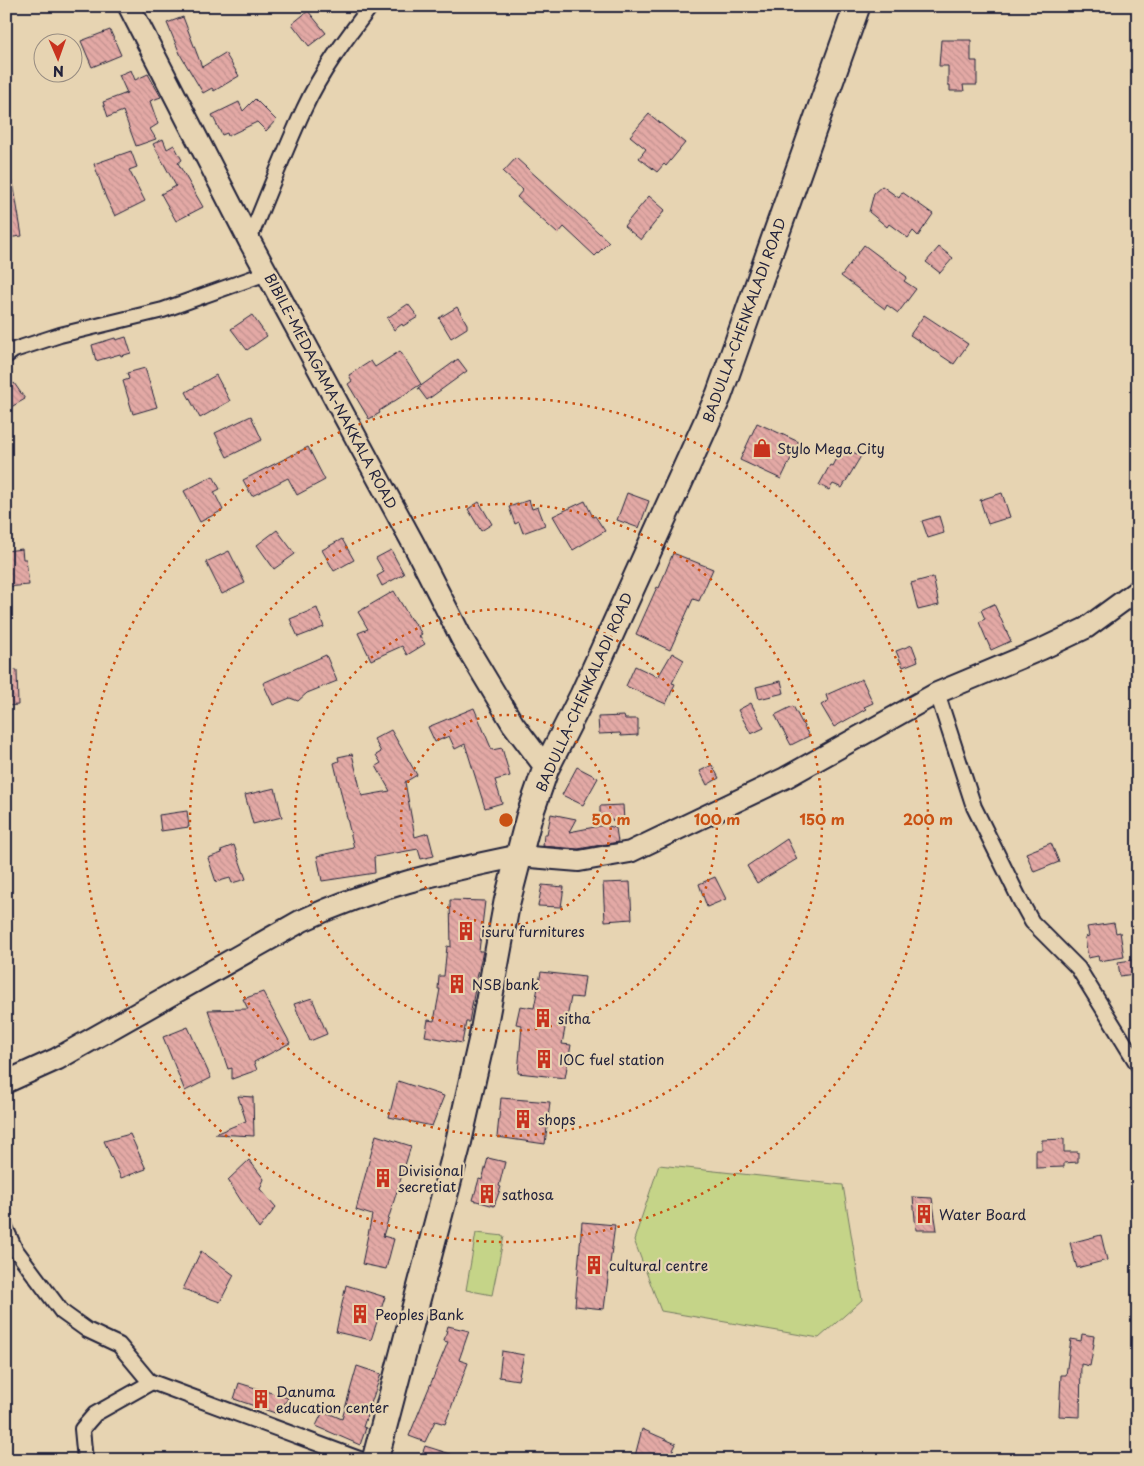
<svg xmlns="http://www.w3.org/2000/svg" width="1144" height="1466" font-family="'Playpen Sans',sans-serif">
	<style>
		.green { fill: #c5d488; stroke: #747b62 }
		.building { fill: url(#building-back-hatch); stroke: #22223b }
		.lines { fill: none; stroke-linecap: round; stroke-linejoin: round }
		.street-casing { stroke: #22223b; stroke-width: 18 }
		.secondary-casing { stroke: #22223b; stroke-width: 24 }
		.primary-casing { stroke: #22223b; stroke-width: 25 }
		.highway-casing { stroke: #22223b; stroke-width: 29 }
		.street { stroke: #e7d4b2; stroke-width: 14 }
		.secondary { stroke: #e7d4b2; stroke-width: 20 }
		.primary { stroke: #e7d4b2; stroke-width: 21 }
		.highway { stroke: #e7d4b2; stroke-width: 25 }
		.ring { fill: none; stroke: #ca5113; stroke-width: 2.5; stroke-dasharray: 2.5 5 }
		.labels { text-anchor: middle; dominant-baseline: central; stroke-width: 4.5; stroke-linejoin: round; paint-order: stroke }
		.street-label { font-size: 14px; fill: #22223b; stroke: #e7d4b2 }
		.poi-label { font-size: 14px; fill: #22223b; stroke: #e7d4b2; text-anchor: start }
		.centre { fill: #ca5113; stroke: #e7d4b2; stroke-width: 2.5 }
		.ring-label { font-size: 15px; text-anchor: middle; font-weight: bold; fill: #ca5113; stroke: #e7d4b2; stroke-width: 4.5; stroke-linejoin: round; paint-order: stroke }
	</style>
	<defs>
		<pattern id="building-back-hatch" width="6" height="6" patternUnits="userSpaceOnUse" patternTransform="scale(1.25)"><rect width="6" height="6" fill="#e3a9a5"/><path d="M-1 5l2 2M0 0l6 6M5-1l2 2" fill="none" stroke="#c2918f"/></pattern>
	</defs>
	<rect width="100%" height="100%" fill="#e7d4b2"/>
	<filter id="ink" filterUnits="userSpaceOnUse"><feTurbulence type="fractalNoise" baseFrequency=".02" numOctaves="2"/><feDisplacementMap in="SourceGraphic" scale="10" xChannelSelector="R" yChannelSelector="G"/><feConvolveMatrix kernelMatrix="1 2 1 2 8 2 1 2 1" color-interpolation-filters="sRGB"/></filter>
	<g filter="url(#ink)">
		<path class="green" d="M659 1165 843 1185 862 1300 819 1338 661 1311 634 1240Z
			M476 1233 504 1236 492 1295 466 1290Z"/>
		<path class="building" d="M308 11 326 33 309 46 292 24Z
			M183 17 202 67 225 53 239 76 214 91 212 88 203 93 181 56 167 23Z
			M110 30 121 55 92 67 81 41Z
			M941 40H971V61H977V85H963L964 91H950V85H948V66H939Z
			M131 70 135 80 148 74 161 97 150 101 158 124 150 129 156 139 136 146 123 111 108 117 103 102 127 93 119 75Z
			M255 99 276 120 266 131 257 122 228 136 227 133 222 135 212 115 239 102 243 111Z
			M649 114 685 143 666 166 664 164 657 172 639 158 646 149 630 136Z
			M163 139 167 149 174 145 182 160 178 163 203 207 176 221 161 194 176 186 153 144Z
			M131 151 137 167 129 170 145 201 115 216 106 198 94 164Z
			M516 158 609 242 595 256 564 227 558 234 517 197 523 190 503 172Z
			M13 182 22 236 6 238V183Z
			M882 186 899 198 902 192 933 214 918 236 913 231 908 238 889 224 887 227 869 212 874 193Z
			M649 196 665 210 641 240 624 226Z
			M864 245 907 277 904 281 916 289 898 313 887 305 885 309 841 276Z
			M939 247 953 258 940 273 926 262Z
			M408 304 418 317 403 326 402 324 394 330 387 318Z
			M457 307 467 324V328L451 338 439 318Z
			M252 315 267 336 247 350 231 329Z
			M924 315 968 344 954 364 910 335Z
			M126 337 131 353 121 356 120 354 96 361 92 345 115 338 116 340Z
			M400 351 421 384 379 411 380 413 369 419 348 384 352 381 349 375 371 361 375 367Z
			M458 359 467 371 427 400 418 388Z
			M145 368 157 407 133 414 123 381 129 379 127 373Z
			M216 375 230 401 200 418 186 392Z
			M14 383 25 399 6 410V388Z
			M251 416 262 440 227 457 215 433Z
			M757 423 799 442 781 479 740 460Z
			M308 447 325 480 297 495 288 478 252 496 243 480Z
			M842 447 861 456 842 488 833 484 829 490 819 485 830 465 832 466Z
			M213 476 220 489 214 492 223 510 200 522 184 491Z
			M627 493 649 501 639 528 617 520Z
			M1002 493 1010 517 988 524 980 500Z
			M529 500 532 509 538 507 545 525 523 533 519 522 515 524 509 507Z
			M585 501 593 517 595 516 605 531 573 550 553 516Z
			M479 502 492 524 481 531 468 509Z
			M939 516 944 533 928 538 922 521Z
			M277 530 295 554 274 569 257 545Z
			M342 539 354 560 334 571 322 550Z
			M22 549 23 559H26L29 585 6 587V551Z
			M391 550 404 574 382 586 377 576 384 572 376 558Z
			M229 551 245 583 222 594 206 562Z
			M673 553 713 569 699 601 693 599 670 650 636 634 657 587 659 588Z
			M933 577 939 605 918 610 911 583Z
			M394 591 411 620 412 619 422 634 419 636 425 644 407 655 402 646 371 660 358 633 368 629 358 612Z
			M994 604 1011 641 991 650 979 622 985 619 981 610Z
			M317 608 324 627 298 637 290 619Z
			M912 645 918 661 903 667 896 651Z
			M672 653 684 660 672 683 675 684 666 704 626 686 635 666 658 677Z
			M326 655 337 681 307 693 298 701 290 698 273 705 263 683Z
			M6 670H17L18 705 6 706Z
			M862 679 873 703 864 707 866 709 834 727 821 705 828 701 826 695Z
			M781 681 784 693 759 699 756 687Z
			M751 703 764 728 751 734 738 710Z
			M793 706 809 736 791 745 775 715Z
			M474 708 492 750 502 748 510 776 495 780 502 803 485 808 465 744 455 749 449 736 435 742 428 727Z
			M624 716 625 719H638V735L621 736 620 733 599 734 598 717Z
			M391 730 417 775 405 782 415 837 428 833 434 856 421 859 418 849 374 857 375 873 322 881 317 856 354 848 334 763 339 761 338 757 352 754 362 796 390 791 376 766 381 763 376 755 381 752 374 739Z
			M712 765 719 778 707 785 700 771Z
			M577 767 598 778 583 805 562 795Z
			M275 788 282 817 253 824 245 795Z
			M623 805 624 821H614L600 814V806Z
			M187 811 189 827 161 831 159 815Z
			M551 814 576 819 569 832 605 825 616 828 618 842 578 849 543 846 544 834H547Z
			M787 839 797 859 757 883 747 866Z
			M1051 843 1059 862 1034 872 1026 853Z
			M234 845 246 879 232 883 230 878 216 882 208 858 222 853 221 850Z
			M715 877 726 899 707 907 699 884Z
			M630 882 632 919 605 921 603 883Z
			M542 885 564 887 561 907 538 906Z
			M450 900 485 901 479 951H483L477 978 469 1022H466L462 1043 425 1036 428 1020 434 1021 440 989H438L439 976H444L447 946 451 947Z
			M1114 923 1116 933 1120 932 1124 957 1099 961 1098 956 1088 958 1085 937 1089 936 1087 927Z
			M1132 960 1134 974 1120 976 1118 962Z
			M541 972 585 977 582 998 571 997 562 1044 571 1045 565 1078 518 1073 522 1025 516 1024 520 1006 534 1008Z
			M263 992 290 1043 254 1062 257 1070 232 1079V1068L228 1069 208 1010 248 1009 243 999Z
			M312 998 327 1034 310 1041 294 1004Z
			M188 1027 211 1078 185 1091 163 1037Z
			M398 1081 444 1096 432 1126 389 1117Z
			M238 1096 253 1097 254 1136 215 1134 246 1121Z
			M501 1098 550 1102 545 1144 497 1137Z
			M130 1134 146 1169 121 1178 104 1141Z
			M376 1135 411 1146 383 1236 394 1239 386 1269 362 1264 372 1215 356 1210Z
			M1064 1139V1152H1078V1162L1064 1163V1167L1036 1168V1150H1042V1140Z
			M488 1158 505 1162 499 1186 501 1187 494 1206 473 1200 479 1179 482 1180Z
			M249 1160 264 1179 260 1189 276 1207 259 1229 228 1180Z
			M913 1197 932 1198 937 1230H916Z
			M582 1222 615 1225 604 1309 575 1306Z
			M1101 1235 1107 1260 1077 1268 1070 1243Z
			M201 1251 234 1275 220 1302 183 1289Z
			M346 1285 385 1297 371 1340 336 1332Z
			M448 1326 469 1331 459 1360 468 1363 445 1424 435 1421 425 1442 409 1436 448 1342 444 1341Z
			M1082 1334 1094 1336 1093 1344H1094L1090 1366 1081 1364 1080 1417 1059 1416 1061 1375H1066L1071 1339 1081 1341Z
			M502 1351 524 1355 518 1380 499 1377Z
			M357 1366 381 1374 363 1427 366 1428 360 1445 316 1426 323 1411 342 1419Z
			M239 1383 288 1398 278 1414 234 1399Z
			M642 1429 676 1444 668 1460H634Z
			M425 1446 460 1457V1460H420Z"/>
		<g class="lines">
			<g class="street-casing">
				<path id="street" d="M249 240C267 197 284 152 304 109 321 72 346 38 371 6
					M6 356 14 350 60 335 163 310 267 273
					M937 693 974 807 1021 902 1032 922 1078 968 1138 1065
					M6 1229 15 1249 62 1312 87 1330 119 1345 149 1381 362 1460
					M85 1460 82 1429 95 1414 152 1382"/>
			</g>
			<g class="secondary-casing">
				<path id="secondary" d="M518 856 579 861 630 852 785 778 937 693 1042 649 1086 628 1138 590"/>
			</g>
			<g class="primary-casing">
				<path id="primary" d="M129 6 249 240 413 543 462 639 513 724 546 768
					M6 1082 57 1059 301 921C374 887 440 872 518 856"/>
			</g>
			<g class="highway-casing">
				<path id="highway" d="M375 1460 458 1144 482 1038 507 902 529 817 546 768 583 695 719 395 857 6"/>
			</g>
			<use href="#street" class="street"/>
			<use href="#secondary" class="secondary"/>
			<use href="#primary" class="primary"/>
			<use href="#highway" class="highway"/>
		</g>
	</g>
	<g class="ring">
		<circle cx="506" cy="820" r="105"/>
		<circle cx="506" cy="820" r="211"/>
		<circle cx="506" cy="820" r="316"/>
		<circle cx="506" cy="820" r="422"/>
	</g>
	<defs>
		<g id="shop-bare" transform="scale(1.5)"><path d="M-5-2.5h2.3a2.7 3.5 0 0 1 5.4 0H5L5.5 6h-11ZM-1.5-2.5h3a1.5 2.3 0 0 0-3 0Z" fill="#c8321e" stroke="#e7d4b2" stroke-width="2.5" paint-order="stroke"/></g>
		<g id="building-bare" transform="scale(1.5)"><path d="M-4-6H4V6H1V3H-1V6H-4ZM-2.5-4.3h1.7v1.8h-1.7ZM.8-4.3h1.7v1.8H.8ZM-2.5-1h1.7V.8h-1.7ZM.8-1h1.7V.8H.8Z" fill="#c8321e" stroke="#e7d4b2" stroke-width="2.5" paint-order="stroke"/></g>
	</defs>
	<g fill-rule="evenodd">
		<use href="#shop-bare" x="762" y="448"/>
		<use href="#building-bare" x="466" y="931"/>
		<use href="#building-bare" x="457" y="984"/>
		<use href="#building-bare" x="543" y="1018"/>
		<use href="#building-bare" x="544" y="1059"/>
		<use href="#building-bare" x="523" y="1119"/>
		<use href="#building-bare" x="383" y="1178"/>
		<use href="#building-bare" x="487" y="1194"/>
		<use href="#building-bare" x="924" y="1214"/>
		<use href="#building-bare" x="594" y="1265"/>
		<use href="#building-bare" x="360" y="1314"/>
		<use href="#building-bare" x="261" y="1399"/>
	</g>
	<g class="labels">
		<g class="street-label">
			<text transform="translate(744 320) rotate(-70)">BADULLA-CHENKALADI ROAD</text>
			<text transform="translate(331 391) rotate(62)">BIBILE-MEDAGAMA-NAKKALA ROAD</text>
			<text transform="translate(584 692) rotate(-66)">BADULLA-CHENKALADI ROAD</text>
		</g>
		<g class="poi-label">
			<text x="777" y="448">Stylo Mega City</text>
			<text x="481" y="931">isuru furnitures</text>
			<text x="472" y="984">NSB bank</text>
			<text x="558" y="1018">sitha</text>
			<text x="559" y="1059">IOC fuel station</text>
			<text x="538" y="1119">shops</text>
			<text x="398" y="1170">Divisional<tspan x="398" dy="16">secretiat</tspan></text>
			<text x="502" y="1194">sathosa</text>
			<text x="939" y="1214">Water Board</text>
			<text x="609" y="1265">cultural centre</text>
			<text x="375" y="1314">Peoples Bank</text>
			<text x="276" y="1391">Danuma<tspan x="276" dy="16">education center</tspan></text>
		</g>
	</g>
	<circle cx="506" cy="820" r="8" class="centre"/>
	<g class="ring-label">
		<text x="611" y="825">50 m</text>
		<text x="717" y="825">100 m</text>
		<text x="822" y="825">150 m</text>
		<text x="928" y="825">200 m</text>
	</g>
	<rect width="1144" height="1466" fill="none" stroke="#e7d4b2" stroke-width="25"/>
	<rect x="12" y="12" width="1119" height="1441" fill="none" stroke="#22223b" stroke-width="2" filter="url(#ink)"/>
	<g transform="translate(58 58) rotate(178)"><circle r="24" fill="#e7d4b2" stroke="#988d82"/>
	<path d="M0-4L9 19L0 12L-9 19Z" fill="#c8321e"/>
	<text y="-8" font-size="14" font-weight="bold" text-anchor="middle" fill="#22223b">N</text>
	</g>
</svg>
